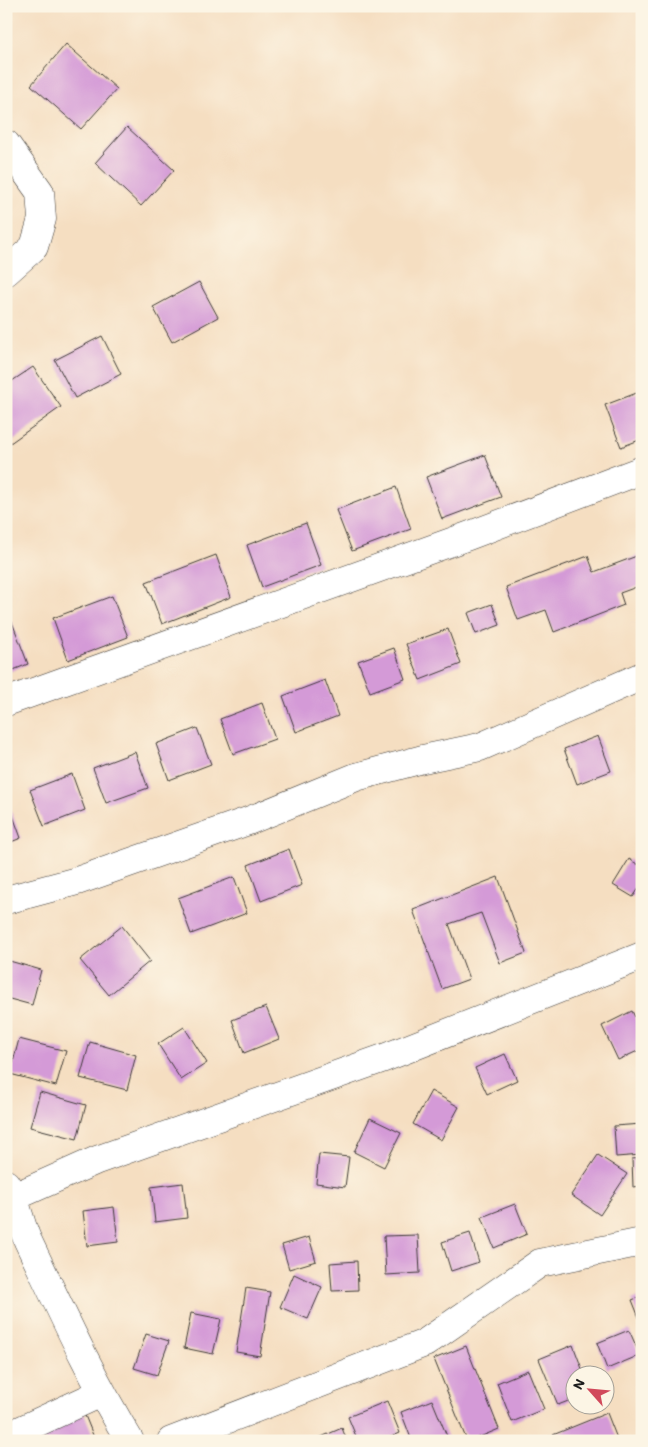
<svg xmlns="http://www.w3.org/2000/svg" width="648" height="1447" font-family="Itim,sans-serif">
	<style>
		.building { fill: #d49ad7 }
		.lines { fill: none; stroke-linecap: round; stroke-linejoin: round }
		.minor-casing { stroke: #3d3935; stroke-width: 29 }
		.minor { stroke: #fff; stroke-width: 28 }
	</style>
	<rect width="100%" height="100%" fill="#fcf5e5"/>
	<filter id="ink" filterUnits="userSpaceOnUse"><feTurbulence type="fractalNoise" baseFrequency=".02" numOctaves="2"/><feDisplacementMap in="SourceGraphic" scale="10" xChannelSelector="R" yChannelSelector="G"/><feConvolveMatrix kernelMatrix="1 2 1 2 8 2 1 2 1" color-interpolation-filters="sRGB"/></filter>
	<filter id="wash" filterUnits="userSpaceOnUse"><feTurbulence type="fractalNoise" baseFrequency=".0096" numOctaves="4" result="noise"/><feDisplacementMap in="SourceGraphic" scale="20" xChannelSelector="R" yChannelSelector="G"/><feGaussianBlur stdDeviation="1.12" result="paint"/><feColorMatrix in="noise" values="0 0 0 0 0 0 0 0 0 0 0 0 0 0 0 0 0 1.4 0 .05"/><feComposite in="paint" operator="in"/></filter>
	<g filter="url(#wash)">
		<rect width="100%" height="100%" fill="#f5dec1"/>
		<g id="blocks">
			<path class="building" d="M66 44 117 89 81 129 31 85Z
				M127 127 174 170 141 206 95 163Z
				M199 282 218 317 172 342 153 307Z
				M102 336 121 374 75 398 55 360Z
				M33 367 61 407 6 446V385Z
				M642 391V439L621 447 605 405Z
				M485 455 501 497 442 519 426 477Z
				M396 487 411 529 352 551 336 510Z
				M306 523 321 565 262 587 247 545Z
				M642 554V585L620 593 624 605 554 632 546 610 518 620 506 587 588 556 594 572Z
				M216 555 231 597 162 624 146 582Z
				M112 596 128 637 68 660 53 618Z
				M492 604 500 625 476 634 468 613Z
				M12 622 28 664 6 673V625Z
				M448 629 461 664 420 680 406 644Z
				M394 648 405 679 370 692 358 661Z
				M325 680 338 716 296 732 283 696Z
				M262 703 275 739 233 754 220 719Z
				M197 728 211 764 169 780 156 744Z
				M598 736 611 771 577 784 564 749Z
				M135 752 148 788 106 803 93 768Z
				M72 774 85 810 44 826 30 790Z
				M8 802 21 838 6 844V803Z
				M289 849 302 885 261 901 248 865Z
				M629 859 642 867V884L633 897 613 885Z
				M234 877 247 913 191 934 178 898Z
				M498 877 526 953 500 963 481 913 449 924 469 979 442 989 413 910Z
				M122 926 150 961 109 995 80 960Z
				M6 960 41 970 32 1005 6 998Z
				M266 1007 279 1039 244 1053 232 1020Z
				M632 1011 642 1031V1049L618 1060 602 1026Z
				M184 1027 207 1063 181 1080 158 1044Z
				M19 1039 66 1051 56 1086 10 1074Z
				M90 1042 136 1055 127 1090 80 1078Z
				M505 1054 517 1080 487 1094 475 1068Z
				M431 1091 459 1107 441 1140 413 1124Z
				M40 1092 86 1105 77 1139 30 1127Z
				M370 1118 401 1133 384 1167 354 1152Z
				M642 1124V1155L616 1157 614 1126Z
				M319 1154 349 1157 345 1187 316 1183Z
				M598 1155 627 1174 600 1215 571 1195Z
				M642 1158V1186L633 1187 632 1159Z
				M183 1183 187 1218 155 1222 151 1187Z
				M515 1204 527 1234 494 1248 482 1217Z
				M114 1207 118 1242 87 1246 83 1211Z
				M470 1233 479 1262 451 1271 442 1242Z
				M418 1235 420 1273 386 1275 384 1236Z
				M309 1237 316 1261 289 1269 282 1245Z
				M357 1261 358 1290 332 1291 330 1263Z
				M294 1274 322 1287 308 1319 280 1307Z
				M246 1288 270 1292 260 1356 236 1352Z
				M642 1296V1325L632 1300Z
				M191 1313 221 1319 213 1354 184 1348Z
				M629 1330 640 1355 607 1369 597 1343Z
				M146 1334 169 1341 157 1375 134 1368Z
				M573 1345 584 1374H576V1398L558 1405 539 1359Z
				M466 1346 499 1429 470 1441H467L434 1359Z
				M528 1370 544 1409 512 1422 497 1383Z
				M432 1400 449 1441H412L401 1412Z
				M387 1401 400 1433 382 1441H358L348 1417Z
				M84 1413 95 1440 43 1441 39 1431Z
				M607 1413 618 1441H538Z
				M342 1428 347 1441H312Z"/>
		</g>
	</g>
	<g filter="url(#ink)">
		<use href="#blocks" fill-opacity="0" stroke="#3d3935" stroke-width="1"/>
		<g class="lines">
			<g class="minor-casing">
				<path id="minor" d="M6 144 40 192 42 219 34 247 6 272
					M6 702 468 536 642 470
					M6 900 77 881 248 821 356 777 423 759 480 747 642 676
					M6 1184C18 1202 19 1222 28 1241 60 1308 91 1377 130 1441
					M14 1197 97 1160 384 1058 642 956
					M6 1437 101 1393
					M171 1441 425 1343 540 1263 642 1242"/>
			</g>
			<use href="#minor" class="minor"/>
		</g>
	</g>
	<rect width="648" height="1447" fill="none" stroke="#fcf5e5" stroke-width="25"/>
	<g transform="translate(590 1390) rotate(297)"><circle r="24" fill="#fcf5e5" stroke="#a29e95"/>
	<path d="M0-4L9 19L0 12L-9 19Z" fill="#d1495b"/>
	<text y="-8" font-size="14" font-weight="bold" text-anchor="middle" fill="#1c1c1c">N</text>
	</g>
</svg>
